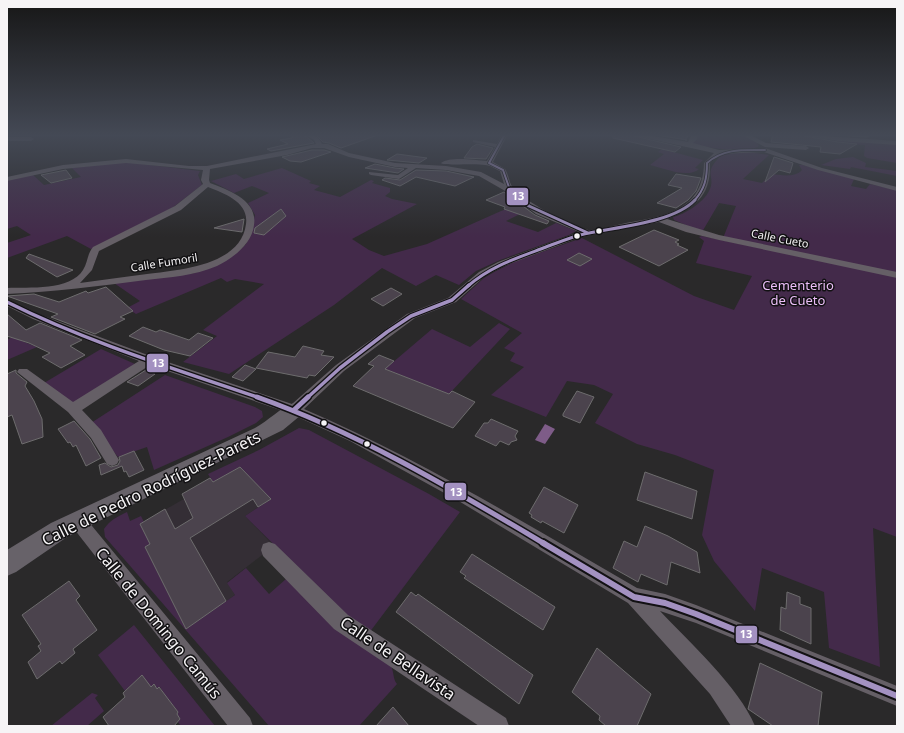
<svg xmlns="http://www.w3.org/2000/svg" width="904" height="733" font-family="'Noto Sans',sans-serif">
	<style>
		.built { fill: #342e35 }
		.green { fill: #432a4a }
		.water { fill: #7e5c88 }
		.building { fill: #4b434d; stroke: #6d6c6d }
		.lines { fill: none; stroke-linecap: round; stroke-linejoin: round }
		.minor { fill: #655f66; fill-rule: evenodd }
		.secondary { fill: #676269; fill-rule: evenodd }
		.bus-1-far4-casing { stroke: #121113; stroke-width: 3.5 }
		.bus-1-far3-casing { stroke: #121113; stroke-width: 5 }
		.bus-1-far2-casing { stroke: #121113; stroke-width: 6 }
		.bus-1-far1-casing { stroke: #121113; stroke-width: 8 }
		.bus-1-casing { stroke: #121113; stroke-width: 10 }
		.bus-1-far4 { stroke: #a391c1; stroke-width: 2 }
		.bus-1-far3 { stroke: #a391c1; stroke-width: 3 }
		.bus-1-far2 { stroke: #a391c1; stroke-width: 3.5 }
		.bus-1-far1 { stroke: #a391c1; stroke-width: 5 }
		.bus-1 { stroke: #a391c1; stroke-width: 6 }
		.bus-dot { fill: #f6f4f6; stroke: #121113; stroke-width: 1.5 }
		.labels { text-anchor: middle; dominant-baseline: central; stroke-width: 3; stroke-linejoin: round; paint-order: stroke }
		.far-street-label { font-size: 11px; fill: #f6f4f6; stroke: #121113 }
		.park-label { font-size: 13px; fill: #ebbef8; stroke: #121113 }
		.near-street-label { font-size: 16px; fill: #f6f4f6; stroke: #121113 }
		.line-badge { stroke: #121113; stroke-width: 1.5 }
		.badge-label { font-size: 11px; text-anchor: middle; font-weight: bold; fill: #fff }
	</style>
	<rect width="100%" height="100%" fill="#2a292a"/>
	<path class="built" d="M240 467 271 499 245 516 274 546 227 582 235 595 186 629 145 547 140 524Z"/>
	<path class="green" d="M698 134C712 134 753 130 759 146 748 154 708 148 692 144Z
		M838 140 897 143V163L867 158 864 156 865 145 838 143Z
		M662 149 703 160 695 168 699 169C687 179 664 168 650 165L664 154 658 152Z
		M748 152 769 155 743 179 762 183 771 174C781 175 795 178 802 170L799 165H803L854 179 851 186 866 189 870 184 897 190V273L723 238 736 206 719 203 702 232 674 220 673 217C684 215 704 202 709 191 717 175 701 174 722 155Z
		M853 157 866 163 865 167 897 171V176L851 167 850 169 821 165 836 159Z
		M125 162 200 171 198 175 202 185 163 215 91 249 67 236 7 258V243L31 235 17 226 7 229V180L33 175 44 185 81 177 72 168Z
		M282 168 311 181 309 183 320 186 314 190 340 197 371 180 374 181 372 183 390 188V192L385 196 392 199 417 204 352 239 369 250 384 256 427 244 501 211 507 209 524 212 506 221 538 232 556 223 576 231 569 235 500 260 476 271 459 285 436 275 416 286 382 268 334 305 229 374 183 362 217 336 203 330 264 284 235 279 227 282 221 278 136 314 127 308 140 301 114 283 195 273 242 248 246 244 255 215 248 203 269 193 252 186 234 193 211 181 236 174 244 179Z
		M702 236 897 277V537L873 528 880 667 829 648 824 592 762 568 755 611 714 561 702 535 714 470 675 455 637 444 595 423 613 394 594 385 567 381 546 417 491 395 524 367 510 361 515 353 504 348 522 333 461 299 484 278 496 271 516 261 582 238 694 296 734 310 752 276 696 263 704 241 699 237Z
		M499 323 510 329 449 394 385 369 432 329 470 347Z
		M12 337 37 347 7 360V340Z
		M101 349 135 364 73 403 44 383Z
		M165 375 255 407 262 411 263 417 256 423 228 437 154 470 147 447 118 457 91 423Z
		M299 428 309 430 429 494 460 512 369 633 340 610 245 516 271 499 240 467 213 482 208 474 259 450Z
		M127 512 130 521 141 516 144 522 140 524 150 544 145 547 186 629 235 595 227 583 246 568 269 594 286 579 389 663C395 671 392 678 397 684L359 726H269L105 537 104 529C110 520 117 517 127 512Z
		M134 625 215 726H181L178 722 180 719 177 714 178 712 173 705 169 710 160 698 164 694 160 687 157 689 154 684 151 687 142 675 125 691 98 655Z
		M92 693 98 695 95 698 104 711 87 726H51Z"/>
	<path class="water" d="M545 424 555 429 545 444 535 440Z"/>
	<path class="building" d="M293 134H303L314 143 271 151 267 149 288 144 280 140 292 138Z
		M315 134H375V136L341 148 329 143 323 142Z
		M613 134H626L681 147 675 152 613 138Z
		M651 134H690L685 140H687Z
		M773 134H794L838 142 857 144 840 154 820 152 821 147 771 142Z
		M819 134H873L867 137Z
		M477 144 493 148 486 159 464 158 472 147Z
		M312 150H324L331 152 301 162 290 161 282 157Z
		M397 154 427 158 419 163 387 160Z
		M774 157 793 163 790 173 779 170 765 182Z
		M375 164 395 168 404 169 398 173 365 168Z
		M66 170 72 178 51 183 41 175Z
		M416 170 446 171 474 177 455 186 416 177 400 186 382 180 385 178 400 180Z
		M676 174 701 178 696 191 688 200 676 208 657 203 682 188 668 185Z
		M504 192 535 215 549 221 547 224 504 209 505 207 486 200Z
		M281 209 286 216 264 235 254 233 255 228Z
		M244 219 242 232 214 228Z
		M654 230 679 240 675 242 679 244 677 245 688 250 659 266 619 247Z
		M579 253 592 259 580 266 567 260Z
		M29 254 73 270 57 277 26 258Z
		M106 287 133 311 120 317 125 319 95 334 51 317 58 314 7 296 34 294 59 302 86 291 88 293Z
		M391 288 402 294 383 306 371 299Z
		M7 314 26 330 40 323 82 340 70 346 85 355 61 368 42 357 50 353 29 343 7 336Z
		M143 327 156 332 160 330 189 340 198 333 213 338 190 356 164 350 129 336Z
		M303 346 324 351 321 355 334 357 315 376 309 375 307 378 256 368 268 352 295 357Z
		M379 355 394 361 385 369 449 394 452 391 475 402 453 428 353 386 374 366 368 364Z
		M245 365 256 369 243 381 232 377Z
		M16 370V373L27 382 25 386 34 401 42 419 43 437 22 444 12 415 7 417V374Z
		M146 370 155 374 138 386 127 382Z
		M577 391 594 397 580 423 563 416V414Z
		M491 419 518 431 515 436 517 440 511 442 509 445 500 441 496 446 475 436 484 423H488Z
		M74 421 90 439 101 458 86 466 76 445 73 447 70 442 68 443 58 429Z
		M134 451 144 470 129 477 126 471 124 472 122 466 101 475 99 465 105 463 111 467 118 465 120 461 119 457Z
		M240 467 271 499 258 507 253 499 190 538 226 601 186 629 145 547 150 544 140 524 165 509 175 529 193 518 182 494 210 478 213 482Z
		M645 472 697 491 692 519 637 500Z
		M544 487 578 505 564 533 542 521 541 523 531 517 532 515 529 513Z
		M645 526 668 536 697 552 700 573 671 562 667 585 641 574 638 582 613 568 624 541 637 547Z
		M472 554 555 607 543 630 464 578 466 576 460 572Z
		M69 581 80 596 76 600 97 630 73 649 75 653 62 664 60 661 37 679 28 662 41 651 38 646 41 644 22 615Z
		M411 592 416 596 418 594 533 675 519 704 396 612Z
		M787 592 800 597V604L811 608V644L780 630 781 607 786 609Z
		M597 648 651 694 637 726H606L599 720 600 716 572 692Z
		M760 663 822 692 818 726H773L748 709Z
		M142 675 151 687 154 684 157 689 159 687 178 712 177 714 180 719 174 726H109L103 717 125 697 123 693Z
		M393 707 409 726H376Z"/>
	<g class="lines">
		<path class="minor" d="M304 134C313 134 318 135 322 144H328L349 153 395 163 446 166 481 172 504 184 500 171C495 169 490 165 485 165 476 163 444 166 441 163 450 156 475 160 487 161L495 147 473 142V140L497 144 502 134H508L493 162 505 169C509 175 509 183 513 188 520 199 578 230 590 230 602 230 615 225 626 223 665 216 703 211 704 163L714 153 627 134H641L688 142 692 134H698L697 139 693 143 719 150 765 148 822 168 897 187V191L818 170 764 152 721 154 710 163C711 197 695 207 667 219L719 235 897 272V278L719 240 686 232 659 222 581 237 504 266 485 276 456 302 415 318 344 371 304 409C420 459 528 525 637 588L665 594 696 605 897 686V706L696 623 660 611C689 642 739 687 755 726H731L710 694 628 603 457 500 350 441 289 413 150 365 82 410 101 430 119 460 117 464 112 466 107 464 91 438 68 412 17 372 19 369H27L73 402 139 361 33 319 7 306V299L41 315 153 357 292 404 336 365 407 314 448 298 479 272 498 262 579 232 536 214 507 192 479 176 446 170 416 168 399 179 371 175 369 174V172L398 175 408 168 395 167 349 157 324 148H312L287 155 210 169 209 180 210 183C228 190 258 200 254 225 252 244 233 258 217 266 194 276 170 277 146 280 99 286 54 292 7 294V288C29 287 70 291 83 270 88 262 87 254 93 247L175 206 203 184 201 180 203 170 126 163 63 169 7 181V177L63 165 126 159 189 166H207L316 144 314 140ZM208 187C225 194 249 202 246 224 241 266 178 270 147 274 124 277 102 280 80 283L92 270 99 251 181 210Z
			M740 134H748L766 143 806 146 809 148 806 150 765 147Z
			M795 134 897 141V145L838 141Z
			M7 137H31L34 139 31 141H7Z
			M77 513 83 515 250 718 253 726H228L71 525 69 520 71 515Z
			M269 542 275 544 348 615 506 718 509 726H479L334 629 263 556 261 550 263 544Z"/>
		<path class="secondary" d="M294 403 301 405 303 410 301 415 283 430 67 537 16 572 7 576V550L51 523 255 428C268 421 281 407 294 403Z"/>
		<g class="bus-1-far4-casing">
			<path id="bus-1-far4" d="M505 134 489 163 503 170 510 190 523 201
				M694 201C705 189 707 178 707 163 724 148 744 150 765 150"/>
		</g>
		<g class="bus-1-far3-casing">
			<path id="bus-1-far3" d="M521 200 529 206 588 233
				M468 286C491 266 517 258 546 247 557 243 569 238 580 235 612 227 672 224 695 200"/>
		</g>
		<g class="bus-1-far2-casing">
			<path id="bus-1-far2" d="M7 302C87 342 175 369 260 398
				M307 398 340 368 387 332 411 316 452 300 469 285"/>
		</g>
		<g class="bus-1-far1-casing">
			<path id="bus-1-far1" d="M257 397C359 433 452 489 545 544
				M294 410 308 397"/>
		</g>
		<g class="bus-1-casing">
			<path id="bus-1" d="M543 543 634 597 665 603 696 614 897 696"/>
		</g>
		<use href="#bus-1-far4" class="bus-1-far4"/>
		<use href="#bus-1-far3" class="bus-1-far3"/>
		<use href="#bus-1-far2" class="bus-1-far2"/>
		<use href="#bus-1-far1" class="bus-1-far1"/>
		<use href="#bus-1" class="bus-1"/>
	</g>
	<linearGradient id="sky" x2="0" y2="1"><stop stop-color="#171717"/><stop offset="0.57" stop-color="#444955"/><stop offset="1" stop-color="#444955" stop-opacity="0"/></linearGradient>
	<rect width="904" height="237" fill="url(#sky)"/>
	<g class="bus-dot">
		<circle cx="599" cy="231" r="3.5"/>
		<circle cx="577" cy="236" r="3.5"/>
		<circle cx="324" cy="423" r="3.5"/>
		<circle cx="367" cy="444" r="3.5"/>
	</g>
	<g class="labels">
		<g class="far-street-label">
			<text transform="translate(780 238) rotate(11)">Calle Cueto</text>
			<text transform="translate(164 262) rotate(-9)">Calle Fumoril</text>
		</g>
		<g class="park-label">
			<text x="798" y="285">Cementerio<tspan x="798" dy="15">de Cueto</tspan></text>
		</g>
		<g class="near-street-label">
			<text transform="translate(151 488) rotate(-26)">Calle de Pedro Rodríguez-Parets</text>
			<text transform="translate(159 623) rotate(51)">Calle de Domingo Camús</text>
			<text transform="translate(398 658) rotate(34)">Calle de Bellavista</text>
		</g>
	</g>
	<g class="line-badge">
		<rect x="506" y="187" width="23" height="19" rx="4" fill="#a391c1"/>
		<rect x="146" y="353" width="23" height="20" rx="4" fill="#a391c1"/>
		<rect x="444" y="482" width="23" height="19" rx="4" fill="#a391c1"/>
		<rect x="735" y="625" width="23" height="19" rx="4" fill="#a391c1"/>
	</g>
	<g class="badge-label">
		<text x="518" y="200">13</text>
		<text x="158" y="367">13</text>
		<text x="456" y="496">13</text>
		<text x="746" y="638">13</text>
	</g>
	<rect width="904" height="733" fill="none" stroke="#f6f4f6" stroke-width="16"/>
</svg>
